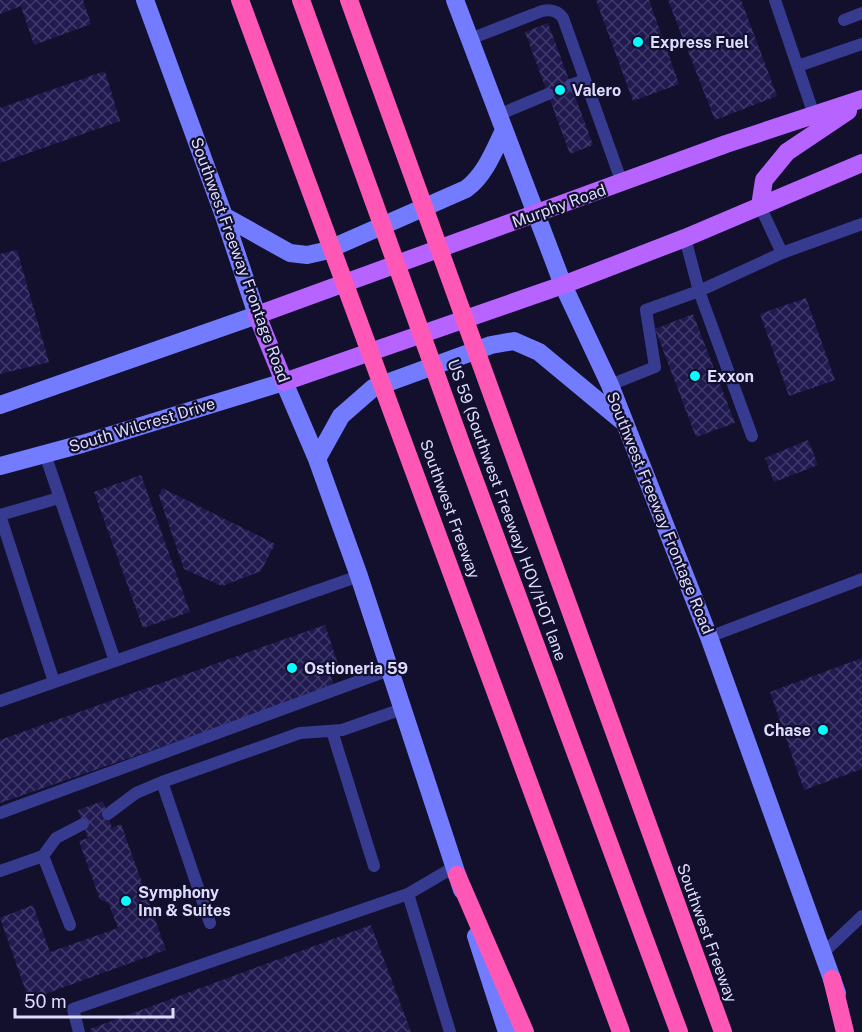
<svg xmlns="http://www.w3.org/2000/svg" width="862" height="1032" font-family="'Public Sans',sans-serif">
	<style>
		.building { fill: url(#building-cross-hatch) }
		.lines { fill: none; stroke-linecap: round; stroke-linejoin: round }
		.lane { stroke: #373b8f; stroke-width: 12 }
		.secondary { stroke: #737bff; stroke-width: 18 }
		.primary { stroke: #b763ff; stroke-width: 18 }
		.highway { stroke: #ff57b6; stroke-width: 18 }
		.poi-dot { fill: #08fbff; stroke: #12102d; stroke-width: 2 }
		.labels { text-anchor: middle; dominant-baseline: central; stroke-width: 4.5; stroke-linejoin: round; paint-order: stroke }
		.poi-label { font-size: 16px; font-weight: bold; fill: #dddcff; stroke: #12102d; text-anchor: start }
		.street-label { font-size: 16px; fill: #dddcff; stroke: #12102d }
	</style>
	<defs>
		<pattern id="building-cross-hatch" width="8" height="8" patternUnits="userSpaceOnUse" patternTransform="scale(1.5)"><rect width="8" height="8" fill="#201a50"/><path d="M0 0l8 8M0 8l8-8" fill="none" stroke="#403b6a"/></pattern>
	</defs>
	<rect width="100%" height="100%" fill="#12102d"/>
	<path class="building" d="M0 0H83L91 24 34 45 21 6 0 14Z
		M596 0H649L679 84 633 101Z
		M668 0H741L777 96 715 120Z
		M548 23 593 145 570 154 525 32Z
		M105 71 120 121 0 163V108Z
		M17 250 49 362 0 374V254Z
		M806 298 835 380 789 396 760 314Z
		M693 314 735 423 696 437 655 329Z
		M808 440 818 465 774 482 765 458Z
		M141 475 190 612 143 628 94 492Z
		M162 488 275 544 261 571 222 586 184 569 159 496Z
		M325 625 339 667 329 671 334 687 0 803V740Z
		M862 658V769L804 790 770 692Z
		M103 801 112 828 121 824 166 950 29 1000 0 918 33 905 50 952 118 928 108 902 100 900 79 841 88 838 78 810Z
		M371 925 411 1032H91L90 1029Z"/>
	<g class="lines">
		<path class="lane" d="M775 0 814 115
			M844 20 862 13
			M470 39 542 11C551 9 558 11 563 18L622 183
			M798 66 862 44
			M571 85 585 80
			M498 115 548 94
			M760 206 782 253
			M685 238 699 291 752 436
			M610 385 655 367 646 310 699 291 782 253 862 224
			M45 454 115 661
			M0 515 54 682
			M0 515 59 498
			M709 637 862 579
			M0 701 359 576
			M332 731 374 866
			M162 782 210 923
			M0 813 389 670
			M108 814 136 793 162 782 300 733 342 730 402 709
			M43 856 70 925
			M0 871 43 856 56 838 83 824
			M822 954 862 916
			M79 1032 73 1009 408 894
			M450 1032 408 894 454 867"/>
		<path class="secondary" d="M455 0 563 285 610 385 709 637 837 993
			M224 216 290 253 307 255 325 251 466 189C485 175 494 151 504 130
			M0 405 257 315 224 216 145 0
			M317 459 341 416 373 388 491 345 514 341 539 352 621 420
			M0 466 82 444 284 382 317 459 359 576 462 890
			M476 936 507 1032"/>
		<path class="primary" d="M862 99 726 144 257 315 284 382 563 285 685 238 862 163
			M760 206 764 180 787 152 848 111"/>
		<path class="highway" d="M240 0 621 1032
			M301 0 463 449 679 1032
			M349 0 723 1032
			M457 875 525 1032
			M832 979 845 1032"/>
	</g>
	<g class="poi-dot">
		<circle cx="638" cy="42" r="6"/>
		<circle cx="560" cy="90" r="6"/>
		<circle cx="695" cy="376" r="6"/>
		<circle cx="292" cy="668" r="6"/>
		<circle cx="823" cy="730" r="6"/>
		<circle cx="126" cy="901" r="6"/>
	</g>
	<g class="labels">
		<g class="poi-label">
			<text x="650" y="42">Express Fuel</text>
			<text x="572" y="90">Valero</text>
			<text x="707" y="376">Exxon</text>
			<text x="304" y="668">Ostioneria 59</text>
			<text x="811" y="730" text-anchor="end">Chase</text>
			<text x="138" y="892">Symphony<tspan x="138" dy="18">Inn &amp; Suites</tspan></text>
		</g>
		<g class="street-label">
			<text transform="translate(559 206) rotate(-20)">Murphy Road</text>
			<text transform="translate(240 260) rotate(70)">Southwest Freeway Frontage Road</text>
			<text transform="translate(142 425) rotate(-17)">South Wilcrest Drive</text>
			<text transform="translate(450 509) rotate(70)">Southwest Freeway</text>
			<text transform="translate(507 510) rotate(70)">US 59 (Southwest Freeway) HOV/HOT lane</text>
			<text transform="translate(660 513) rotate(68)">Southwest Freeway Frontage Road</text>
			<text transform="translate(707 933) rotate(70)">Southwest Freeway</text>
		</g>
	</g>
	<path d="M15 1008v9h158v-9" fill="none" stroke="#dddcff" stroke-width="3"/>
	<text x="24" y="1008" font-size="18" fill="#dddcff" stroke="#12102d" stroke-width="4.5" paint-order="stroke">50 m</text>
</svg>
